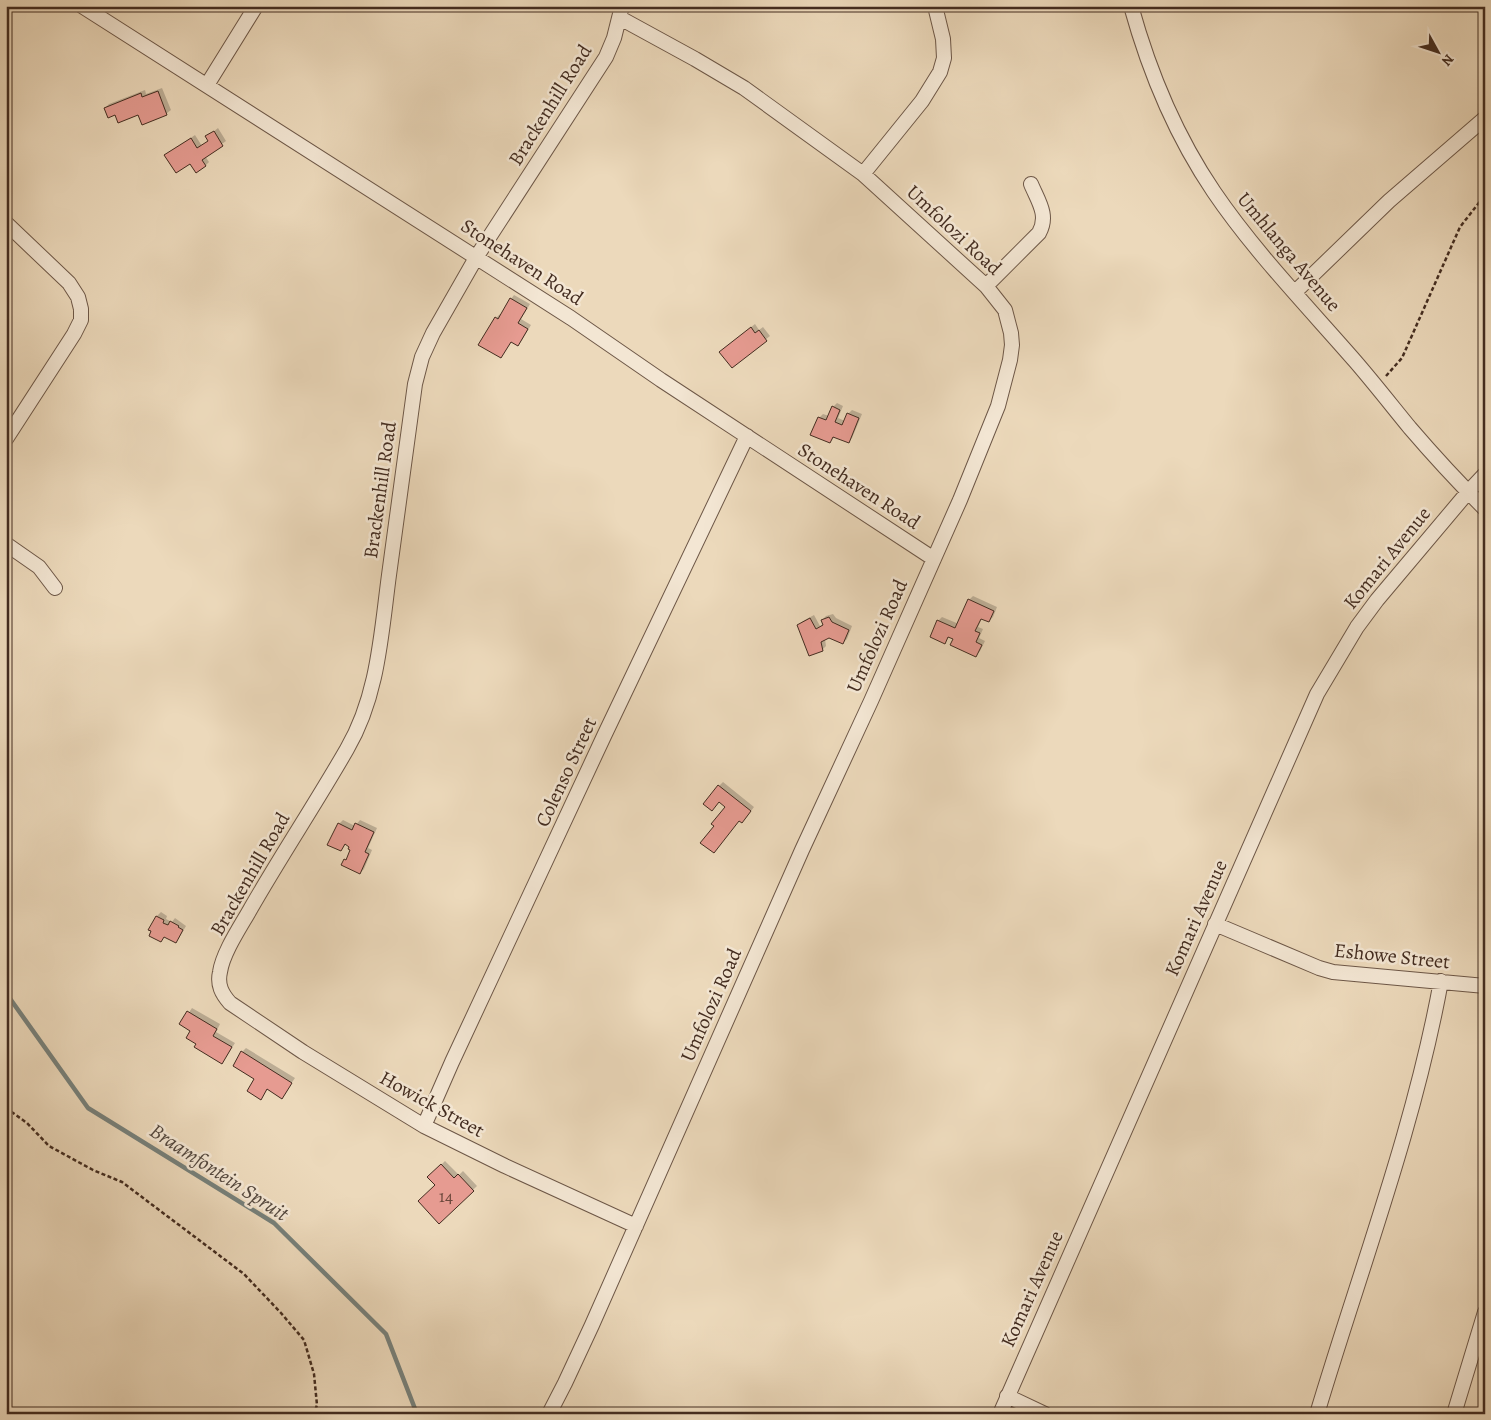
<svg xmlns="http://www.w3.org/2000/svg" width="1491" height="1420" font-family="Alegreya,serif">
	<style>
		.shadow { fill: #0003 }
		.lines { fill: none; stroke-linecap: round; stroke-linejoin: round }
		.stream { stroke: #77817b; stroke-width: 4.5 }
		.building { fill: #e69b91; stroke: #432c20 }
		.street-casing { stroke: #6d5747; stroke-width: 16 }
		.path { stroke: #432c20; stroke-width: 2.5; stroke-dasharray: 4 2.5; stroke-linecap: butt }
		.street { stroke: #f3e6d3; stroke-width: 14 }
		.labels { text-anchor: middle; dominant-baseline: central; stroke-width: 5; stroke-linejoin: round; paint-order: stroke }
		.number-label { font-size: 18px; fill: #6c483c }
		.street-label { font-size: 20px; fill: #432c20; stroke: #f3e6d3 }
		.water-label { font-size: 21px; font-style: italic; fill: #54483e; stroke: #f3e6d3 }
	</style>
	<rect width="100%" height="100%" fill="#ecd9bb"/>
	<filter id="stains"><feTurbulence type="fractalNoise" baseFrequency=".004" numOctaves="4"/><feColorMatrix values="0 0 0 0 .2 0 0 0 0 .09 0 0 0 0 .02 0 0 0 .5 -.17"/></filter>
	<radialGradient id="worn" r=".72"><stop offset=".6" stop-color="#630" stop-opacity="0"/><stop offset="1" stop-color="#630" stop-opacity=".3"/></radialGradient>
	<path class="shadow" d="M162 88 171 110 167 113 143 123 139 113 116 114 105 108 109 104 145 90 146 94Z
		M218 128 226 141 205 156 209 162 205 166 166 155 195 135 202 146 209 141 207 137Z
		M514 295 530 304 521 319 531 325 522 340 518 344 512 341 501 357 496 318 500 314 501 315 511 299Z
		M755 324 759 330 763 327 770 336 732 366 725 348Z
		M837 403 843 406 838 418 845 421 848 414 852 410 862 414 852 438 848 442 835 436 830 442 819 418 823 414 829 416 833 407Z
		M973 596 997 607 993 617 989 621 982 618 978 627 983 629 979 638 985 641 980 651 976 655 955 638 950 636 945 642 931 636 938 621 942 617 959 624 969 600Z
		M833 614 836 618 852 626 847 639 843 643 829 637 825 639 826 646 822 650 799 625 803 621 814 615 820 626 824 624 822 620 826 616Z
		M723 782 754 807 746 818 716 826 726 807 719 786Z
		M343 820 355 826 360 820 377 828 368 848 372 850 364 869 360 873 345 860 349 856 351 846 346 844 341 850 339 824Z
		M161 912 167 916 166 919 172 922 175 918 186 926 179 938 175 942 150 930 157 916Z
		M192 1008 220 1024 216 1032 235 1043 222 1063 198 1043 192 1030 181 1024Z
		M246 1048 295 1078 282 1097 268 1089 260 1098 256 1078 242 1052Z
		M445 1161 459 1175 463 1171 477 1186 439 1222 437 1185 429 1177Z"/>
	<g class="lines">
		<path class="stream" d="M6 993 88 1108 274 1223 386 1334 417 1414"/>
	</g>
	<path class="building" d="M158 91 167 115 142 125 138 115 118 123 115 115 108 118 104 108 141 93 142 97Z
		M214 131 223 146 202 160 206 166 196 173 190 164 176 173 164 155 191 138 197 148 208 141 205 136Z
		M510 298 527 308 518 323 528 329 518 346 511 342 501 358 478 345 495 317 498 319Z
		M751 327 755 333 759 330 767 341 732 368 719 352Z
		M832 406 840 410 835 422 842 425 847 413 859 418 849 443 833 437 830 443 810 435 818 417 826 420Z
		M968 599 994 611 989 622 981 619 975 631 980 633 976 642 982 645 976 657 950 645 953 639 948 637 945 644 930 637 937 620 955 628Z
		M829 617 832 622 849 630 843 644 829 638 821 642 823 651 809 656 797 625 810 618 816 629 823 625 821 620Z
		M718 785 751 811 742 823 739 821 714 853 700 843 714 826 711 824 725 807 719 802 712 811 703 804Z
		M338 823 352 830 355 823 374 832 365 852 369 854 360 874 341 865 344 859 346 860 350 850 348 849 349 847 345 844 341 851 327 845Z
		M156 916 164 920 163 923 168 925 170 921 179 926 178 927 183 930 176 943 164 937 161 942 149 936 151 931 148 930Z
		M187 1011 217 1029 213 1036 232 1047 222 1064 194 1047 196 1044 186 1038 190 1031 179 1024Z
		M241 1051 292 1083 282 1099 267 1089 261 1100 247 1091 254 1079 233 1066Z
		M441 1164 454 1178 458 1174 474 1191 439 1224 418 1201 435 1185 427 1177Z"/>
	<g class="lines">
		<g class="street-casing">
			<path id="street" d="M82 6 571 318 661 380 934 559
				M622 6 614 38 606 57 477 256 433 333 422 357 415 384C406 447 398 511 389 575 381 635 378 696 347 749 316 803 282 854 251 908 241 926 223 952 220 972 217 985 222 994 230 1003L303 1052 424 1126 505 1166 636 1226
				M1131 6C1149 71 1176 136 1214 192 1254 251 1308 307 1355 361 1374 383 1392 406 1410 428 1434 456 1459 483 1485 509
				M207 85 256 6
				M863 174 922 101 940 72 944 58 943 39 935 6
				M6 223 69 283 78 297 81 309V320L74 334 6 439
				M986 286 1039 233C1049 215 1038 201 1031 184
				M1295 292 1389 201 1485 118
				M6 544 39 567 55 588
				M1215 924 1319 968 1333 972 1485 986
				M424 1126 452 1062 604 736 747 436
				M1007 1396 1045 1414
				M549 1414 565 1383 592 1325 802 850 871 701 960 500 998 406 1010 360 1012 345 1011 333 1005 310 986 286 863 174 744 88 695 59 620 18
				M1000 1414 1317 694 1357 627 1377 600 1468 492 1485 474
				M1317 1414C1360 1270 1414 1129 1441 981
				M1454 1414 1485 1312"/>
		</g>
		<path class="path" d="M1386 376 1402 358 1460 227 1485 195
			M6 1108 27 1123 49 1146 93 1170 122 1182 244 1274 281 1313 304 1340 314 1374 317 1405 314 1414"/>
		<use href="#street" class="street"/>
	</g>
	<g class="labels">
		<g class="number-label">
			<text x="446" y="1196">14</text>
		</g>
		<g class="street-label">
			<text transform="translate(550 105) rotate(-58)">Brackenhill Road</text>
			<text transform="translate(954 230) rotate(43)">Umfolozi Road</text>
			<text transform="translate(1289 252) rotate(50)">Umhlanga Avenue</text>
			<text transform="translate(522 262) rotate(33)">Stonehaven Road</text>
			<text transform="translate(859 486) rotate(33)">Stonehaven Road</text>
			<text transform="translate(380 490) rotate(-82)">Brackenhill Road</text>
			<text transform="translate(1387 558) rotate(-51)">Komari Avenue</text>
			<text transform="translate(877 636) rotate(-66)">Umfolozi Road</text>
			<text transform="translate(566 772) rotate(-65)">Colenso Street</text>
			<text transform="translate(250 874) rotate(-60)">Brackenhill Road</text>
			<text transform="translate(1196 918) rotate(-66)">Komari Avenue</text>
			<text transform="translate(1392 956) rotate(6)">Eshowe Street</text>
			<text transform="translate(711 1005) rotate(-66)">Umfolozi Road</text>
			<text transform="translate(432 1104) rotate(29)">Howick Street</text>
			<text transform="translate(1032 1289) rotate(-66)">Komari Avenue</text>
		</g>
		<g class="water-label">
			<text transform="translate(219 1172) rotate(33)">Braamfontein Spruit</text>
		</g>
	</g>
	<rect width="1491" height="1420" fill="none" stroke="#ecd9bb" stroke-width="25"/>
	<rect x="8" y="8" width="1476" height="1405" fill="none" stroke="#432c20" stroke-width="2.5"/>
	<rect x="12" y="12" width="1466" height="1395" fill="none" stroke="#432c20"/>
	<g transform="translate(1438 52) rotate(130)" stroke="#f3e6d3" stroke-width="4" paint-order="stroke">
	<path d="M0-4L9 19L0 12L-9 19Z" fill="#432c20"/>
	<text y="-8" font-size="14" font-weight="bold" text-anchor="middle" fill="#432c20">N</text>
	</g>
	<rect width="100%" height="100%" filter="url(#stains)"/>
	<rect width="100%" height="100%" fill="url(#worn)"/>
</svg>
